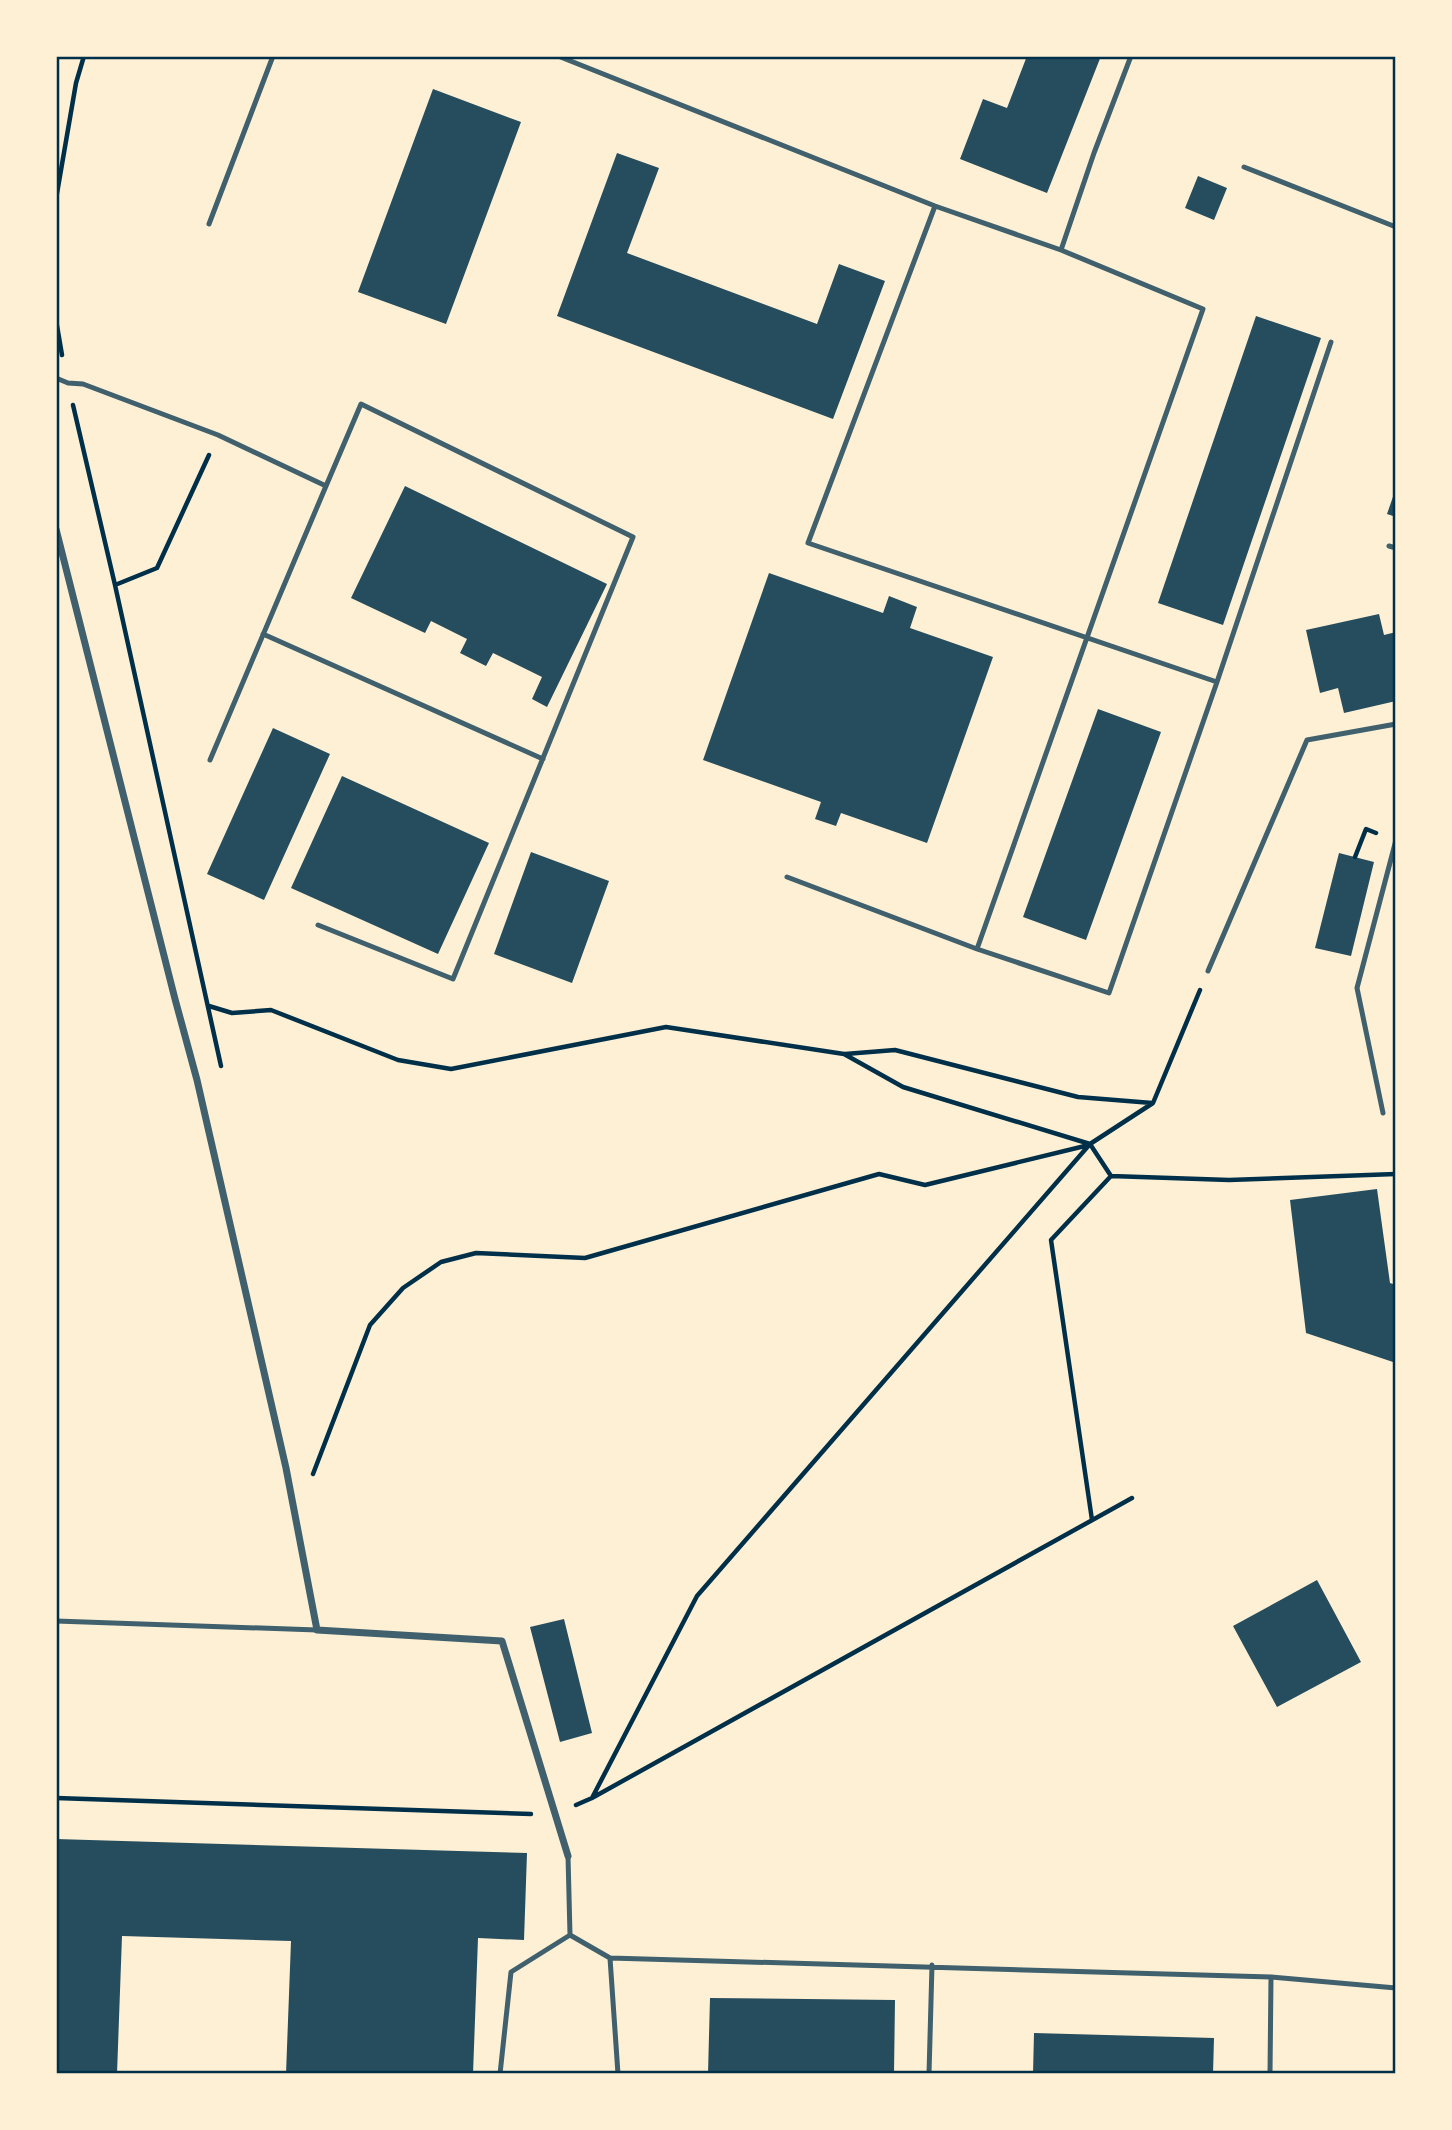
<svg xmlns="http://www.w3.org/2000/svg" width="1452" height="2130" font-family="'Exo 2',sans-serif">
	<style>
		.building { fill: #264d5e }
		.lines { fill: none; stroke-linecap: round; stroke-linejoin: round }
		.path { stroke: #003049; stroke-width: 4.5 }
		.service { stroke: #3f606c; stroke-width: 5 }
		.minor { stroke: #3f606c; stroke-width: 7 }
		.neatline { fill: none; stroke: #003049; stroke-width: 2.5 }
	</style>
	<rect width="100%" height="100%" fill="#fdf0d5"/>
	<path class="building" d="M1027 56H1101L1047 193 960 159 983 99 1007 108Z
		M433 89 521 122 446 324 358 292Z
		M617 153 659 168 627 253 817 324 839 264 885 281 833 419 557 316Z
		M1198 176 1227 188 1214 220 1185 208Z
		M1256 316 1321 338 1223 625 1158 603Z
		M405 486 607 584 547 707 532 699 542 677 493 653 486 666 460 653 467 639 431 621 425 633 351 598Z
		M1396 488V517L1387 514Z
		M769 573 883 613 889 596 917 607 910 628 993 657 927 843 841 813 836 826 815 819 821 802 703 760Z
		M1379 614 1384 635 1396 632V701L1344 713 1338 688 1320 693 1306 630Z
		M1098 709 1161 732 1086 940 1023 917Z
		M273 728 330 754 264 900 207 874Z
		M342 776 489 843 438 954 291 888Z
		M531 852 609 881 572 983 494 954Z
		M1339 853 1374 862 1351 956 1315 948Z
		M1377 1189 1390 1283 1396 1285V1363L1306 1333 1290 1200Z
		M1317 1580 1361 1662 1277 1707 1233 1626Z
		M564 1619 592 1733 560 1742 530 1627Z
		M56 1839 527 1853 524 1940 478 1938 473 2074H286L291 1941 122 1936 117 2074H56Z
		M710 1998 895 2000 894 2074H708Z
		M1034 2033 1214 2038 1213 2074H1033Z"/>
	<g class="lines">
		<path class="path" d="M56 199 76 83 84 56
			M56 320 62 355
			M73 405 115 585 221 1066
			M115 585 157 568 209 455
			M1355 857 1366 829 1376 833
			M209 1006 232 1013 271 1010 398 1060 451 1069 666 1027 844 1054 903 1087 1090 1144 1111 1176 1229 1180 1396 1174
			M845 1054 895 1050 1078 1097 1152 1103
			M313 1474 370 1325 403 1288 441 1262 476 1253 585 1258 879 1174 925 1185 1089 1145
			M1092 1520 1051 1240 1111 1176
			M56 1798 531 1814
			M592 1798 1132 1498
			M576 1805 592 1798 697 1596 1090 1144 1153 1103 1200 990"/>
		<path class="service" d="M558 56 935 206 1061 250 1094 153 1131 56
			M1244 167 1396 227
			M935 206 808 543 1217 682 1109 993 977 949
			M209 224 273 56
			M56 378 68 383 83 384 218 435 326 486 361 404 633 537 453 979 318 925
			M1389 546 1396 548
			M263 634 543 759
			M1217 682 1331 342
			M210 760 326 486
			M787 877 977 949 1203 309 1061 250
			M1208 971 1307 740 1396 724
			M1383 1113 1357 988 1396 840
			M56 1621 317 1630
			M568 1856 570 1935 610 1958 1271 1977 1396 1988
			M610 1958 618 2074
			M500 2074 511 1972 570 1935
			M929 2074 932 1965
			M1270 2074 1271 1977"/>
		<path class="minor" d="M56 529 175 999 197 1080 286 1468 317 1630 502 1641 568 1856"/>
	</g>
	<rect width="1452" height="2130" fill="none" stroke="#fdf0d5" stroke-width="116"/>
	<rect x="58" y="58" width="1336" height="2014" class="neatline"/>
</svg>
